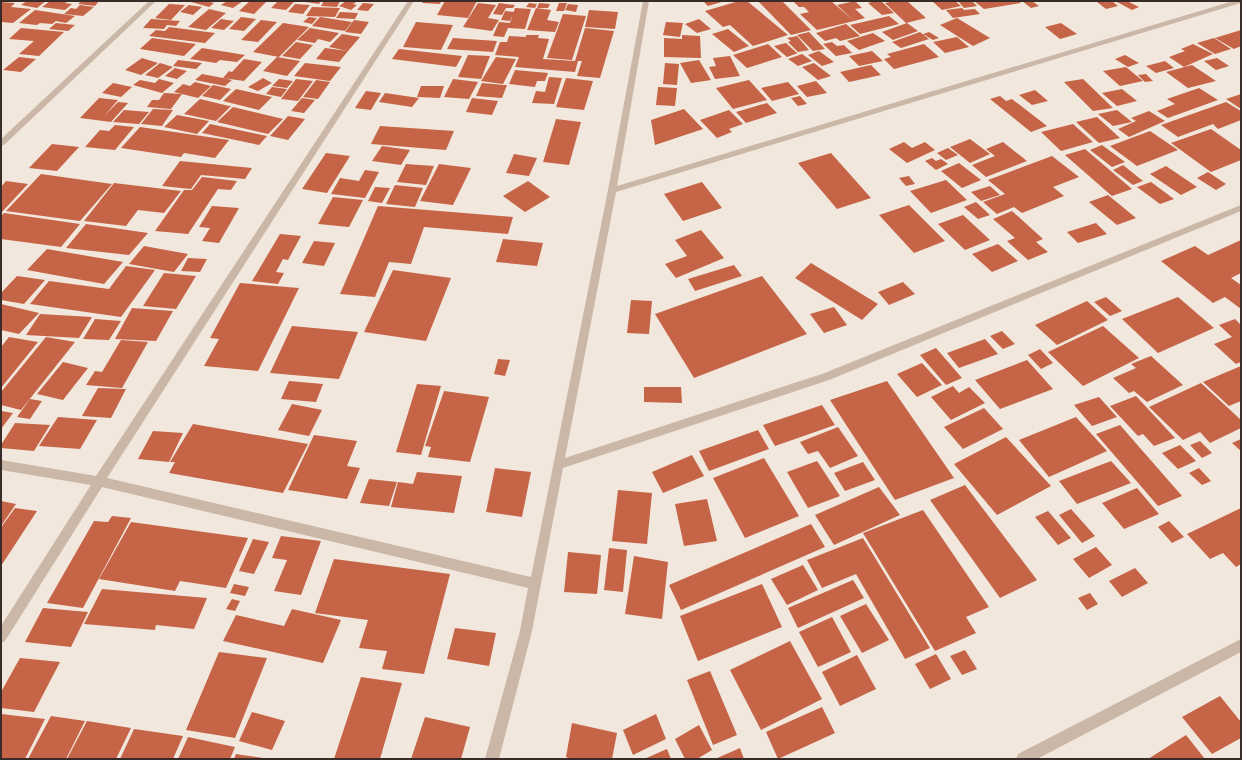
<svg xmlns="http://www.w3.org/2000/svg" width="1242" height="760" font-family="'Titillium Web',sans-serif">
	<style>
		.building { fill: #c56446 }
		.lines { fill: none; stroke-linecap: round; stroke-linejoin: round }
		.minor { fill: #cab7a7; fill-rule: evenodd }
	</style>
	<rect width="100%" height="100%" fill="#f2e7dc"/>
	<path class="building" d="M27 1H46L37 8 21 5Z
		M50 1H68L65 3 72 4 65 10 42 7Z
		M82 1H99L95 6 78 4Z
		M193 1H206L214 3 209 7 191 2Z
		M227 1H243L233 8 221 5Z
		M250 1H267L254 14 239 11Z
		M278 1H287L294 2 286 10 271 8Z
		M299 1H321L319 4Z
		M324 1H340L337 7 321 6Z
		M346 1H358L353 4 357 5 351 10 339 6Z
		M423 1H441L440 4 422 3Z
		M445 1H477L468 18 437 15Z
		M703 1H725L708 6Z
		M739 1H747L788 35 753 46 730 25 723 27 705 11Z
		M758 1H782L811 30 791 35Z
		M793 1H831L854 21 817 30 800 14 809 12 804 7H799Z
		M855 1 862 8 855 9 865 18 854 21 837 5Z
		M875 1H881L894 13 882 15 868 3Z
		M888 1H907L926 18 906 23 885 3 890 2Z
		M932 1H955L961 6 942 10Z
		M958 1H972L977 6 964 8Z
		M974 1H1019L1021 3 984 9Z
		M1022 1H1032L1039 6 1031 8Z
		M1112 1 1118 6 1106 9 1097 2Z
		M1115 1H1127L1139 7 1132 10Z
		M1 2 15 3 11 7 31 9 13 23 1 22Z
		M363 3 374 4 368 11 357 10Z
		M478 3 496 5 488 18 499 20 492 31 463 27Z
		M499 3 515 5 513 8H506L502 15 493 14Z
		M529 3 537 4 535 8 526 7Z
		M539 3 550 4 548 8H537Z
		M559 3H567L564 11H556Z
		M169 4 185 5 171 20 155 18Z
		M295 4 310 5 303 14 288 12Z
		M568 4 578 5 576 12 565 10Z
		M80 5 94 7 83 16 64 14 71 8 76 9Z
		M189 5 202 7 193 15 180 12Z
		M312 7 340 8 335 17 306 16Z
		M515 8 531 9 525 29 508 28 504 37 493 36 499 22 510 23Z
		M536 8 551 10 547 20 559 22 555 32 527 30Z
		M962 8 964 10 975 9 980 14 953 18 946 10Z
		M209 9 226 13 206 30 188 27Z
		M35 10 75 16 66 23 56 21 52 24 40 23 37 25 19 23Z
		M589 10 618 12 615 29 585 27Z
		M505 11 514 12 510 21 501 20Z
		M340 12 358 13 355 19 336 18Z
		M563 14 586 16 572 60 547 58Z
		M889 16 899 24 860 34 850 25Z
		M241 17 256 19 244 31 229 29Z
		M309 17 317 18 312 24 303 22Z
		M320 17 352 22 345 31 312 26Z
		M957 18 990 38 973 46 940 25Z
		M151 19 180 21 176 26 167 25 164 29 143 28Z
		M221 19 234 21 224 30 211 28Z
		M699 19 711 29 697 33 685 24Z
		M261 20 277 22 258 42 241 40Z
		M354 20 369 22 361 34 345 32Z
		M416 22 453 25 441 50 403 47Z
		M666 22 683 23 680 37 663 35Z
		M56 23 75 25 68 31 49 29Z
		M283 23 309 27 279 57 253 52Z
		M907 23 918 31 893 40 882 32Z
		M1061 23 1077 34 1060 39 1045 27Z
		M846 24 860 36 840 41 836 38 825 41 816 33Z
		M169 27 215 33 205 43 149 36 156 30 165 31Z
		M21 28 64 32 39 56 19 54 34 41 9 39Z
		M310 28 339 33 330 42 318 39 315 43 297 40Z
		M585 28 614 31 600 78 577 76 582 61H578L575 72 515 67 519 57 495 55 500 42H507L509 36 526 37V35H539L538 38 549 39 543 59 575 61Z
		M728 29 749 46 734 52 712 34Z
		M1241 30V46L1234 49 1215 38Z
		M809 32 825 49 813 51 797 35Z
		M920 32 929 39 901 48 892 42Z
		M929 32 939 38 933 40 923 34Z
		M873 33 885 41 859 50 847 41Z
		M342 34 360 37 348 51 329 47Z
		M682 35 700 36 701 58 664 57V38L682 39Z
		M797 36 809 50 798 52 788 42 791 41 787 38Z
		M957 37 969 47 945 53 933 42Z
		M152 38 196 44 184 56 140 49Z
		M453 38 497 41 493 52 447 49Z
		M1214 38 1231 49 1215 54 1197 43Z
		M296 42 313 45 300 59 282 56Z
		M832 42 837 46 844 45 852 53 836 56 823 44Z
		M786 43 797 53H798L787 57 774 46Z
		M768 44 782 57 747 68 733 55Z
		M924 44 939 57 894 69 884 59 891 57 887 54Z
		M1193 44 1213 54 1184 67 1169 57 1185 51 1181 49Z
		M202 48 245 55 237 62 220 60 216 63 190 59Z
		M325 48 348 51 339 62 316 59Z
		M399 49 462 56 456 67 392 59Z
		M819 51 834 62 822 66 808 55Z
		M872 51 883 61 859 66 849 56Z
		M802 54 812 61 798 66 788 59Z
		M468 55 490 56 481 79 458 77Z
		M1125 55 1139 63 1128 67 1115 59Z
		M730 56 740 76 715 79 709 67 716 66 713 58Z
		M19 57 36 59 21 72 3 70Z
		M277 57 300 61 287 76 263 71Z
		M496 57 516 59 503 84 481 81Z
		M142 58 158 63 141 75 125 70Z
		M1217 58 1229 66 1216 70 1204 61Z
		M244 59 262 62 244 81 223 78 229 71 232 72Z
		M178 60 202 63 196 69 173 66Z
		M699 60 711 80 691 83 680 63Z
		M1165 61 1174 68 1156 73 1146 66Z
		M160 63 173 67 158 78 145 75Z
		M305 63 341 67 330 81 294 76Z
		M665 63 679 64 677 85 663 84Z
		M814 63 831 76 818 80 802 67Z
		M871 65 881 75 849 82 840 72Z
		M1192 65 1216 81 1188 88 1166 72Z
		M1126 67 1143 81 1120 86 1103 71Z
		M175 68 187 71 177 79 165 76Z
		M515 70 548 73 545 81H537L535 87 509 84Z
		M202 74 223 78 232 80 225 86 195 80Z
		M1146 74 1153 81 1145 82 1138 75Z
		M549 77 562 78 554 104 532 103 536 91 545 92Z
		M263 78 272 83 258 91 248 87Z
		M566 78 593 81 584 110 556 107Z
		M159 79 174 83 162 93 133 85 140 80 155 83Z
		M279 79 293 81 287 88 272 86Z
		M296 79 313 81 298 101 281 99Z
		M453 79 478 82 469 99 444 97Z
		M1083 79 1113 108 1093 111 1064 82Z
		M316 80 330 82 318 99 303 97Z
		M749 80 767 100 733 109 716 88Z
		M816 81 827 93 807 97 797 86Z
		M195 82 211 86 198 98 174 92 183 84 190 86Z
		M788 82 799 94 772 101 761 88Z
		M113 83 132 87 121 97 102 93Z
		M482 83 504 85H507L502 98 476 96Z
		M213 85 231 89 220 100 202 96Z
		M421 86H444L440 98 417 97Z
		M272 87 287 89 281 97 266 94Z
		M658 87 677 88 675 106 656 105Z
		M1199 88 1218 100 1168 118 1157 111 1175 104 1167 99Z
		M236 89 272 97 259 110 223 101Z
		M1122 89 1137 101 1117 106 1102 93Z
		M1035 90 1048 101 1032 105 1019 95Z
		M366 91 381 93 371 110 355 108Z
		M164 93 182 94 171 109 147 107 152 100H159Z
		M385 93 419 98 412 107 379 102Z
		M1241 94V109L1226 99Z
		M800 96 807 104 798 106 791 98Z
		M1000 96 1006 101 1012 99 1047 126 1031 132 990 99Z
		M99 98 118 100 105 115 118 102 128 103 111 122 80 118Z
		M302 98 315 100 304 113 291 111Z
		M472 98 498 101 492 115 466 112Z
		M200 99 229 106H231L216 121 184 114Z
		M1226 102 1241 111V120L1218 129 1213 124 1178 137 1161 125Z
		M767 103 777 113 746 123 736 112Z
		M233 107 283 119 268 134 217 122Z
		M153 109 173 110 162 126 141 124Z
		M684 109 703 129 655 145 651 120Z
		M124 110 149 112 139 124 113 122Z
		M729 110 743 124 729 129 732 132 717 138 700 120Z
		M1117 110 1132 122 1113 126 1098 114Z
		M1149 111 1165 121 1129 137 1118 129 1136 121 1131 118Z
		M177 115 209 121 197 134 164 127Z
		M288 116 305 119 288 140 270 136Z
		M1097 117 1120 138 1099 143 1076 122Z
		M556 119 581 122 569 165 543 162Z
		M210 124 267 136 259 145 202 133Z
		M1073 124 1093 142 1061 151 1041 132Z
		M115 125 134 127 115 150 85 147 100 130 109 131Z
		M380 126 454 131 446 150 371 144Z
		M140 127 229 140 215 158 184 153 181 157 121 148Z
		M1211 129 1241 150V160L1211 172 1171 143Z
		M1150 131 1178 150 1137 166 1110 146Z
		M970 139 990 154 970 163 950 147Z
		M904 142 912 148 925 142 935 150 907 163 889 149Z
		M1003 142 1027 161 986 177 972 165 995 156 986 149Z
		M52 144 79 147 57 171 29 168Z
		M1102 145 1125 162 1112 167 1090 150Z
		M382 146 410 150 401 165 372 161Z
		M948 148 958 155 946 160 937 153Z
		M1085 149 1132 189 1112 196 1065 155Z
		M326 153 350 156 327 193 302 189Z
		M831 153 871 198 837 209 798 163Z
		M514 154 537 158 529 176 506 173Z
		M1052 156 1079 177 1053 187 1064 196 1022 213 1014 207 997 214 983 202 1005 194 988 180Z
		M932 158 936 161 941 159 948 164 936 170 925 161Z
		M180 161 252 168 245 179 201 175 191 189 162 186Z
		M959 163 981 180 962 188 941 171Z
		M406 164 434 166 426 185 397 182Z
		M439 164 471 168 453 205 420 201Z
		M1123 165 1143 181 1133 185 1113 170Z
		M1166 166 1197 187 1181 195 1150 174Z
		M365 170 379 172 365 198 331 194 340 178 359 181Z
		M1208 172 1226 184 1216 190 1197 178Z
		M41 174 112 184 80 221 6 211Z
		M909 176 915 184 906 186 899 178Z
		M202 177 237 181 231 190 218 189 188 234 155 231 184 190H192Z
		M946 180 967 200 931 213 910 191Z
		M6 181 28 184 1 213V187Z
		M528 181 550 197 525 212 503 196Z
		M702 182 722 208 683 221 664 194Z
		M1151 182 1174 199 1160 204 1137 187Z
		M114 183 181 191 164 213 138 210 126 226 84 221Z
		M395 185 423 188 415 207 386 204Z
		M990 186 1000 195 981 201 971 192Z
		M375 187 390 188 382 203 368 201Z
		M1108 195 1136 218 1117 225 1089 202Z
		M333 197 363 200 349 227 318 224Z
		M976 202 990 215 978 219 964 207Z
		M909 205 945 241 914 253 879 215Z
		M212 206 239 208 219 243 202 241 210 228 199 227Z
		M378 206 513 217 508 234 424 227 411 264 389 262 375 297 340 294Z
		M1012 211 1043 239 1036 242 1048 252 1028 260 1007 241 1015 238 993 219Z
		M4 213 80 224 61 247 1 239V216Z
		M963 215 990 240 965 250 938 224Z
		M1096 223 1107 234 1078 243 1067 232Z
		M86 224 148 233 129 255 66 248Z
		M701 230 724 258 676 278 665 264 687 256 675 240Z
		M280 234 301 236 288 260 283 259 276 272 284 273 278 284 252 281Z
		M503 239 543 243 537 266 496 262Z
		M1241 240V273L1231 278 1241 285V309L1225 297 1213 303 1161 261 1195 246 1208 255Z
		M314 241 335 243 324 266 302 263Z
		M998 244 1018 261 992 272 972 254Z
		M144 246 188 254 174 272 129 264Z
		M47 249 123 262 104 284 27 270Z
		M188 258 207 259 200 272 181 271Z
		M811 263 878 304 862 320 795 278Z
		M734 265 742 276 695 291 688 279Z
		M126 266 155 270 121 317 30 304 49 281 109 289Z
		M393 270 451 278 426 341 364 332Z
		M164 273 196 276 176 309 143 306Z
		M17 276 45 280 24 304 1 300V293Z
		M762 276 807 334 694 378 655 314Z
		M903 282 915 294 889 305 878 292Z
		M240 283 299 288 258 371 204 366 219 339 210 338Z
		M1106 297 1122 311 1110 316 1094 302Z
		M1178 297 1214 328 1158 353 1122 319Z
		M631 300 652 301 649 334 627 333Z
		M1087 301 1108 320 1057 345 1035 325Z
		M1 304 39 313 19 334 1 330Z
		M834 307 847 325 824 333 810 314Z
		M132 308 173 311 156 341 115 339Z
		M40 314 92 317 79 338 26 335Z
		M95 319 121 321 109 340 83 339Z
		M1235 319 1241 325V362L1236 364 1214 344 1232 337 1219 325Z
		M292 326 358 332 339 379 270 373Z
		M1103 326 1139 358 1083 386 1048 352Z
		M1002 331 1015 344 1003 349 990 336Z
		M9 337 38 342 1 388V347Z
		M46 337 75 342 21 410 1 405V392Z
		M985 339 998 354 959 368 947 353Z
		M121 340 148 342 122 388 86 385 95 371 102 372Z
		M936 348 962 378 946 385 920 355Z
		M1040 349 1053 363 1041 369 1028 355Z
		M1151 356 1183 385 1147 402 1134 391 1129 393 1113 378 1136 368 1131 364Z
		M498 359 510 360 505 376 494 374Z
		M1027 360 1053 389 1000 409 975 380Z
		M63 362 88 368 63 400 37 394Z
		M922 363 942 385 917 397 897 374Z
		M1241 366V401L1229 406 1203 382Z
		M289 381 323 384 316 402 281 399Z
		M887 381 954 478 895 500 830 400Z
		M1201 383 1241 420V428L1210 443 1200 432 1183 440 1149 407Z
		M417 384 441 386 421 455 396 452Z
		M953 386 959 393 969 387 985 403 951 420 931 397Z
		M644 387H681L682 403 644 402Z
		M98 388 126 389 111 418 82 416Z
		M444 391 489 397 470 462 428 457 431 447 425 446Z
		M1136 396 1175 438 1154 446 1143 434 1138 436 1110 406Z
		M1099 397 1117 417 1092 426 1074 405Z
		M30 399 42 401 30 419 17 417Z
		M292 404 322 410 309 436 278 430Z
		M822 405 835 425 775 446 763 425Z
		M984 408 1003 429 963 449 944 427Z
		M1 411 13 413 1 429Z
		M58 417 97 420 80 449 39 446Z
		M1076 417 1107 451 1049 477 1019 440Z
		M15 423 50 425 34 451 1 448V445Z
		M193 424 308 444 283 493 169 473 175 462H170Z
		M1120 425 1182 496 1158 506 1096 434Z
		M838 427 858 456 830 468 818 451 808 454 800 442Z
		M758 430 769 449 709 471 699 451Z
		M153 431 183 433 169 462 138 459Z
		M314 435 357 441 347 466 360 468 347 499 288 490Z
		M1006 437 1051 486 997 515 954 464Z
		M1241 439V451L1232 443Z
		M1200 441 1212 453 1202 458 1190 445Z
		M1180 445 1196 461 1178 469 1162 453Z
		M692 455 704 476 663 493 652 472Z
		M764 458 799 516 745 538 713 478Z
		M817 461 840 496 808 508 787 472Z
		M1111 461 1131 483 1077 504 1059 481Z
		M863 462 875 480 845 491 834 473Z
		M495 468 531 472 522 517 486 512Z
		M1199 468 1211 481 1202 485 1189 473Z
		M417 472 462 476 454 513 391 507 398 482 413 484Z
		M369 479 397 482 389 506 360 503Z
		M965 485 1037 580 1000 598 930 500Z
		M879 487 900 515 834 545 815 515Z
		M1137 488 1159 514 1124 529 1102 503Z
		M618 490 652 493 647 544 612 541Z
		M707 499 717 541 684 546 675 504Z
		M1 501 16 504 1 526Z
		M15 508 37 511 1 566V526H2Z
		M1241 508V564L1236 567 1223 553 1210 559 1187 534Z
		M1071 509 1095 536 1082 543 1059 515Z
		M923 510 989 607 966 617 976 633 935 651 863 533Z
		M1048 511 1071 538 1058 545 1035 517Z
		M112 516 131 518 83 608 47 603 94 521 108 522Z
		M1169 521 1184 537 1172 543 1158 527Z
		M131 522 248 538 226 588 180 581 175 591 99 579Z
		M811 524 825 547 681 610 669 585Z
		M281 536 321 541 301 595 274 591 287 560 272 558Z
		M863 538 930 648 905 659 856 574 822 588 807 560Z
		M253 539 269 542 254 574 239 571Z
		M1096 547 1112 565 1089 578 1073 559Z
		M609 548 627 550 623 592 604 590Z
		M568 552 601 555 597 594 564 592Z
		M634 556 668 562 662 619 625 614Z
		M334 559 450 574 424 674 382 669 387 651 359 648 368 620 315 613Z
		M803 565 818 590 787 605 771 579Z
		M1135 568 1148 583 1122 597 1109 581Z
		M853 580 864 598 798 628 788 608Z
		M234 584 249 587 245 596 230 593Z
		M762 584 782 627 698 661 680 616Z
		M102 589 207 598 194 629 156 625 155 630 84 624Z
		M1090 593 1098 604 1087 610 1078 598Z
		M232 599 240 601 235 611 226 609Z
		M866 604 889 640 862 653 840 616Z
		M43 608 88 612 71 647 25 642Z
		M292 609 341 620 323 663 223 641 236 615 284 626Z
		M832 617 851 652 818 667 799 632Z
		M455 628 496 633 489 666 447 659Z
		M790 641 822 699 761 730 730 670Z
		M965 650 977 669 962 675 950 656Z
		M219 652 267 658 235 738 186 730Z
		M936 654 951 679 930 689 915 664Z
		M857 655 876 689 840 706 822 672Z
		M20 658 60 662 34 712 1 708V692Z
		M710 671 737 735 713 745 687 680Z
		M361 677 402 683 380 759H334Z
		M1220 696 1241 722V738L1212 754 1182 717Z
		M822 707 835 733 778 759 766 732Z
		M252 712 285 721 272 750 239 741Z
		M1 714 45 719 25 759H1Z
		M656 714 666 739 633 755 623 730Z
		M51 716 85 721 66 759H28Z
		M425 717 470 727 461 759H411Z
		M87 721 131 728 116 759H67Z
		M572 723 617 733 612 759H572L566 757Z
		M699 725 712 750 697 759H685L675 739Z
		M134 729 183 736 173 759H120Z
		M1186 735 1205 759H1148Z
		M188 737 235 747 230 759H178Z
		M740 748 744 759H715Z
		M667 749 671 759H644Z
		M236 754 263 758V759H234Z"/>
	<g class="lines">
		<path class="minor" d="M149 1H156L4 145H1V139Z
			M408 1H414L107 478 531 577 608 190 643 1H649L617 186 1233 1H1241V3L616 192 565 458 822 374 1241 205V211L829 380 563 468 532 631 499 759H485L520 631 528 588 102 487 5 641 1 643V626L91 485 1 470V460L96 476Z
			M1241 639V652L1037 759H1016L1018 754Z"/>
	</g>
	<rect width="1242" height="760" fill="none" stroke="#372c28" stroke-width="4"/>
</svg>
